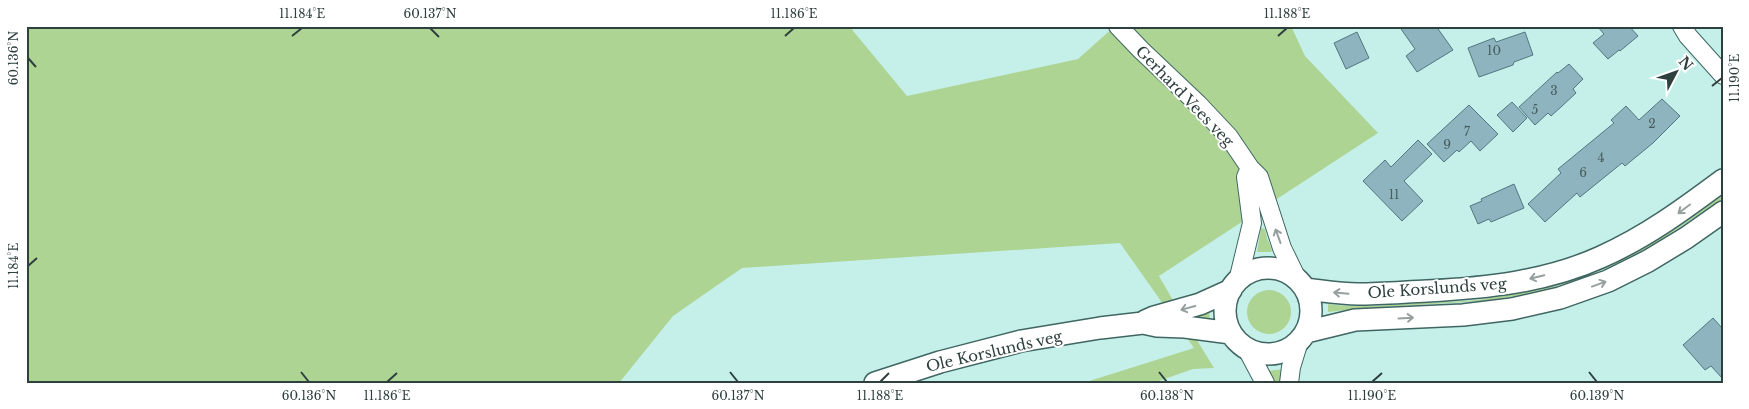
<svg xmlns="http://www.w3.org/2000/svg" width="1749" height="409" font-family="'Libre Baskerville',serif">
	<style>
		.green { fill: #aed494 }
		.building { fill: #8eb5bf; stroke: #517680 }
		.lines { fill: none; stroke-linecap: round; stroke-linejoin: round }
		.minor-casing { stroke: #3f6662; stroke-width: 20 }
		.tertiary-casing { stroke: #3f6662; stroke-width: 24 }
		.minor { stroke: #fff; stroke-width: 18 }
		.tertiary { stroke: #fff; stroke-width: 21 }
		.oneway { stroke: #96a09e }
		.ticks { fill: none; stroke: #2e403e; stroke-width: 2 }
		.labels { text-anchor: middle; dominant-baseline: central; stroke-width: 4; stroke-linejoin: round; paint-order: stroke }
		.number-label { font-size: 12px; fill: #465d5e }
		.street-label { font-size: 15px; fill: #2e403e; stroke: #fff }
		.neatline { fill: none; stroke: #2e403e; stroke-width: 2 }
		.ticks-label { font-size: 12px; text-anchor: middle; fill: #2e403e }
	</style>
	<rect width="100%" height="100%" fill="#c5f0ea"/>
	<path class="green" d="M26 26H849L907 96 1078 59 1115 26H1291L1305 56 1378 133 1159 276 1182 316 1209 309 1210 320 1184 319 1214 368 1193 369 1153 383H1083L1194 348 1120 243 742 268 673 316 619 383H26Z
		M1723 195V198L1655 244 1616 264 1574 281 1553 287 1522 295 1482 301 1366 308 1328 312V304C1358 308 1389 305 1420 303 1441 302 1463 302 1484 299 1544 290 1601 272 1653 242 1678 229 1700 211 1723 195Z
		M1261 228 1265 229 1267 238 1272 250 1271 252H1257Z
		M1247 312a22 22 0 1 1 44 0a22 22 0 1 1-44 0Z
		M1283 369 1281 383H1272L1268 371Z"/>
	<path class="building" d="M1399 26H1436L1453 50 1417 72 1406 56 1415 49Z
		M1597 26H1629L1638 36 1620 51 1619 50 1608 59 1593 43 1604 34Z
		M1357 32 1369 58 1346 69 1334 43Z
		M1525 32 1533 55 1514 62 1513 65 1479 77 1468 48 1494 38 1496 42Z
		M1569 64 1583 79 1573 89 1576 93 1561 107 1551 116 1548 113 1535 125 1519 107 1557 72 1558 73Z
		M1662 99 1680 116 1653 143 1625 166 1622 163 1580 197 1577 193 1545 222 1528 204 1561 173 1558 169 1614 123 1611 120 1626 106 1639 120Z
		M1512 102 1527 118 1513 132 1497 115Z
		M1469 105 1498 134 1480 151 1471 141 1459 152 1457 150 1444 162 1427 144Z
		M1418 140 1432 154 1404 181 1423 201 1402 221 1363 181 1385 160 1391 167Z
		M1514 184 1524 208 1491 222 1489 219 1478 224 1470 206 1482 201 1481 199Z
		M1713 318 1723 329V379L1711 366 1705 370 1683 345Z"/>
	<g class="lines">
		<g class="minor-casing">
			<path id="minor" d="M1118 26 1141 50 1198 104 1229 137 1250 168 1259 177 1282 248 1298 281
				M1682 26 1688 36 1723 75
				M1238 281 1252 223 1246 177 1250 168
				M1247 349 1265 383
				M1289 383 1291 367 1299 341"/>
		</g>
		<g class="tertiary-casing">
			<path id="tertiary" d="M1225 311a43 43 0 1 1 86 0a43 43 0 1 1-86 0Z
				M1305 289C1323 291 1341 294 1358 294 1381 294 1404 292 1427 291 1486 288 1546 282 1601 257 1646 237 1684 209 1723 180
				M1145 321 1154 317 1200 304 1231 290
				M1306 332 1355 320 1463 315 1512 309 1560 298 1608 281 1648 261 1686 238 1723 212
				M875 383 940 362 1021 341 1100 328 1143 323 1157 326 1185 327 1231 333"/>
		</g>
		<use href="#minor" class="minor"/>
		<use href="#tertiary" class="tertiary"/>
	</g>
	<defs><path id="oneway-shaft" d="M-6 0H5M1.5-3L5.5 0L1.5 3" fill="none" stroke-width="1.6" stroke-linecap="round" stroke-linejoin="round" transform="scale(1.25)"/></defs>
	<g class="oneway">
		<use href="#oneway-shaft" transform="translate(1684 209) rotate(143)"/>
		<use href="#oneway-shaft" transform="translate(1278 236) rotate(-110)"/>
		<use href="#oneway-shaft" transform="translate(1537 277) rotate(166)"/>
		<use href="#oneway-shaft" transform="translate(1599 284) rotate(-20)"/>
		<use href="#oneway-shaft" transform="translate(1341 293) rotate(-175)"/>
		<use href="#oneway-shaft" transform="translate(1188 308) rotate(165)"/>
		<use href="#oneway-shaft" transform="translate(1406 318) rotate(-3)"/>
	</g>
	<path class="ticks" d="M430 28 439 37M292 36 302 28M785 36 794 28M1278 36 1287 28M28 58 36 67M1712 86 1722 78M28 266 37 258M301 372 309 382M730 372 738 382M1159 372 1167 382M1589 372 1597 382M387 382 397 373M880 382 889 373M1372 382 1382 373"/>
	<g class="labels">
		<g class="number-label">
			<text x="1494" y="50">10</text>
			<text x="1554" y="90">3</text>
			<text x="1535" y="109">5</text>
			<text x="1652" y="123">2</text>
			<text x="1467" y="131">7</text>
			<text x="1447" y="144">9</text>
			<text x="1601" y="157">4</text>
			<text x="1583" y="172">6</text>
			<text x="1394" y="194">11</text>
		</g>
		<g class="street-label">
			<text transform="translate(1185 96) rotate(46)">Gerhard Vees veg</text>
			<text transform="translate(1437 288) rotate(-4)">Ole Korslunds veg</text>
			<text transform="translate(994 351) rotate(-13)">Ole Korslunds veg</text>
		</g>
	</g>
	<rect width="1749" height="409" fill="none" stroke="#ffffff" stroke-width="55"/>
	<g transform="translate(1676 72) rotate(49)" stroke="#ffffff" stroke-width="4" paint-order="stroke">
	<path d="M0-4L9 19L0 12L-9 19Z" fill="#2e403e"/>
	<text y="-8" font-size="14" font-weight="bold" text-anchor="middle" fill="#2e403e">N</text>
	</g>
	<rect x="28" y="28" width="1694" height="354" class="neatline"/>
	<g class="ticks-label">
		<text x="302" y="18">11.184°E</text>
		<text x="430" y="18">60.137°N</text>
		<text x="794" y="18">11.186°E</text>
		<text x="1287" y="18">11.188°E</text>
		<text transform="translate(14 58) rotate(-90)" y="4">60.136°N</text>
		<text transform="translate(1735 78) rotate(-90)" y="4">11.190°E</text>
		<text transform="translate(14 266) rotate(-90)" y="4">11.184°E</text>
		<text x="309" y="400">60.136°N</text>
		<text x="387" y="400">11.186°E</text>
		<text x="738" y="400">60.137°N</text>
		<text x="880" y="400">11.188°E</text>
		<text x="1167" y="400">60.138°N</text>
		<text x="1372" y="400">11.190°E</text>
		<text x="1597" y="400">60.139°N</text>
	</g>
</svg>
